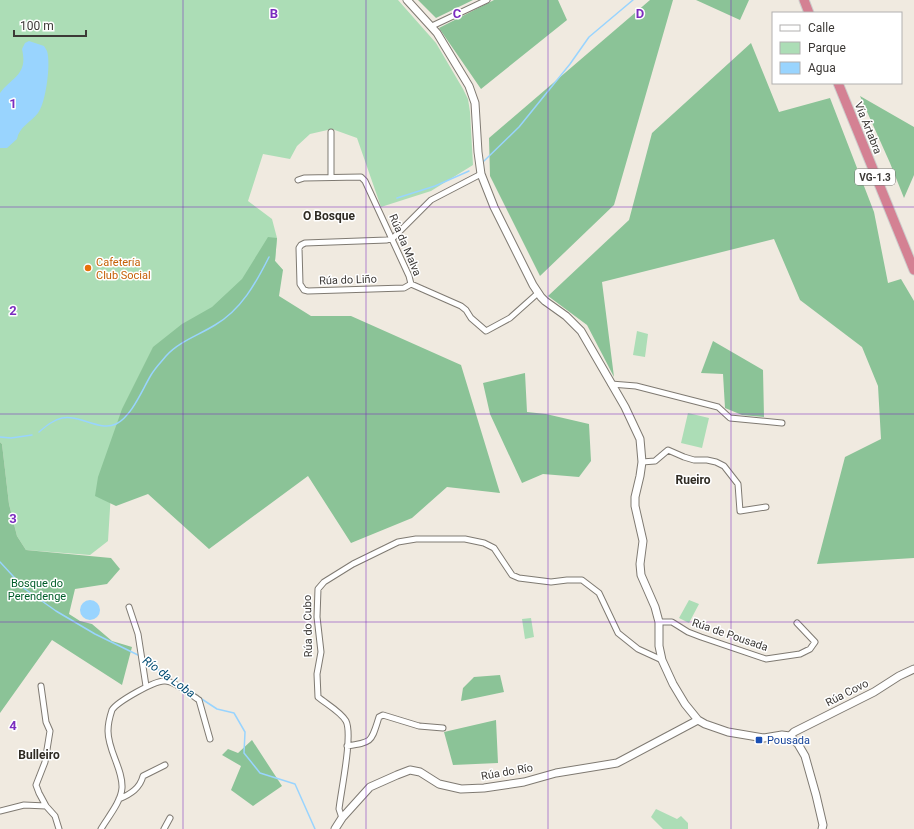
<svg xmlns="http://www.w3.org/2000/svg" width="914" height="829" font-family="Roboto,sans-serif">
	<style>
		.green { fill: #acddb6 }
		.forest { fill: #8bc397 }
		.water { fill: #99d4fe }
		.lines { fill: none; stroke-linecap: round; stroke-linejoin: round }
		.stream { stroke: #99d4fe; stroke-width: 1.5 }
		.street-casing { stroke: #7f7a72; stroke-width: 7 }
		.secondary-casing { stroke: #7f7a72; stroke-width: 9 }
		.highway-casing { stroke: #cccccb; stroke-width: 11 }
		.street { stroke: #fff; stroke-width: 5 }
		.secondary { stroke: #fff; stroke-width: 7 }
		.highway { stroke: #d48193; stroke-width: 9 }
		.grid { fill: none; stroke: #7b2cbf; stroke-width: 1; stroke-opacity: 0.55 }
		.food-dot { fill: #e8710a; stroke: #fff; stroke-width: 1.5 }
		.transit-dot { fill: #1a4fb4; stroke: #fff; stroke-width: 1.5 }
		.labels { text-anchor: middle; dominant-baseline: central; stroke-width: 3; stroke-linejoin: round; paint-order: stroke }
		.shield { fill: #fff; stroke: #767472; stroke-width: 1 }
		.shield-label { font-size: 10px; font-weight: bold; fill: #3c3936 }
		.street-label { font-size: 11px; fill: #3c3936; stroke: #fff }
		.food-label { font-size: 11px; fill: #c56008; stroke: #fff; text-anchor: start }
		.park-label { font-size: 11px; fill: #005d29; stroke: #fff }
		.transit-label { font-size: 11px; fill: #164399; stroke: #fff; text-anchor: start }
		.neighbourhood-label { font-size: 12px; font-weight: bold; fill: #2f2b23; stroke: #fff }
		.water-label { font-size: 12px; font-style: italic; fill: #004b72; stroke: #fff }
		.grid-label { font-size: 13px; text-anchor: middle; font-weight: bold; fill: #7b2cbf; stroke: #fff; stroke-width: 3; stroke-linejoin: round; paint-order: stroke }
	</style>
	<rect width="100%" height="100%" fill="#f0eae0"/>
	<path class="green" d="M0 0H398L436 43 463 89 468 99 470 112 473 165 431 191 381 207 357 138 332 129 310 134 297 146 290 159 263 154 248 201 272 219 277 238 275 261 283 270 112 476 108 541 90 555 26 550 17 536 9 504 2 444 0 442Z
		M637 331 648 334 645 357 633 355Z
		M688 413 709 418 702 448 681 443Z
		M689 600 699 604 689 623 679 618Z
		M531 618 534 637 525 639 522 619Z
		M656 809 677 819 681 816 688 823V829H663L651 817Z"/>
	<path class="forest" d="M418 0H473L436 18Z
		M494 0H558L567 20 481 89 439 28Z
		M650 0H673L614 205 540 276 490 176 489 138Z
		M696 0H749L740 20Z
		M751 43 779 112 830 98 874 212 888 283 901 279 914 301V558L817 564 845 457 881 439 878 386 862 347 800 300 774 239 602 282 614 377 587 325 548 296 629 220 652 133Z
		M860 96 914 127V175L904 198 890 163Z
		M268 237 277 238 275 261 283 270 279 296 311 316H351L461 365 500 493 447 487 412 518 351 543 308 476 209 549 148 494 116 506 95 496 98 477 122 409 153 347 182 324 212 307 242 279Z
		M713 341 763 370 764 417 742 415 725 408 723 374 701 373Z
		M525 373 527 412 546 414 589 424 591 461 579 477 543 474 522 483 490 414 483 383Z
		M0 442 2 444 9 504 17 536 26 550 111 558 120 569 107 584 75 589 69 614 80 621 92 624 112 641 132 647 122 685 52 640 0 713Z
		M500 675 504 692 461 701 463 688 474 677Z
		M496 720 498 763 453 765 444 732Z
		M252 740 282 786 253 806 231 790 241 766 222 755 228 749 238 753Z"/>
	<path class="water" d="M29 41 44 46C45 48 46 49 47 51 51 63 46 103 38 113 31 122 19 127 17 139L7 148H0V93C13 76 28 75 22 49L25 43Z
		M80 610a10 10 0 1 1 20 0a10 10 0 1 1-20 0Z"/>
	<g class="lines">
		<path class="stream" d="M484 161 519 127 570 64 589 37 633 0
			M397 198 435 186 469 171
			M39 432C46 426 53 420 62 418 79 414 100 432 116 424 132 416 142 390 151 375 155 368 161 362 166 356 178 342 199 335 215 325 241 310 256 283 269 257
			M0 437 11 438 32 435
			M0 562 25 589 56 611 95 634 140 656
			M143 658 152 662 162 674 173 681
			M188 690 217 709 234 713 245 732 244 753 260 773 295 784 315 829"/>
		<g class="street-casing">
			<path id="street" d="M432 26 487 0
				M331 132V177
				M298 180 304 178 361 177 365 181 409 276 411 284 461 306 466 310 471 318 486 331 510 318 538 293
				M411 284 404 288 308 291 304 290 300 284 299 248 301 245 305 243 387 240 393 238 431 200 481 174
				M611 384 636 386 718 407 730 418 782 423
				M642 462 655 461 668 450 684 457 694 460H707L716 462 724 466 738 484 740 511 766 507
				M129 607 138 634 146 686
				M659 622H672L688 632 701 637 766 659 800 654 810 649 815 642 797 623
				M41 686 46 722 50 731 45 762 36 785 39 793 46 806 55 816 59 829
				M347 746C373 742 371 742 379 717L383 715 419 726 443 728
				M119 799C131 794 140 788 143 776L165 765
				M0 811 24 805 46 806
				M342 818 339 809C341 791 353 735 346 721 341 712 325 703 318 697L317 674 321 652 317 617 318 589 324 582 353 564 398 542 416 539H465L484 543 494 548 512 575 519 578 551 582 567 580H582L599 593 618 633 638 649 662 660
				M101 829C108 817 121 802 122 788 123 769 108 751 108 731 108 725 110 716 112 710 117 702 155 680 165 681 175 681 191 695 199 700L210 739
				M164 829 170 818"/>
		</g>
		<g class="secondary-casing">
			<path id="secondary" d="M407 0 437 33 469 86 475 103 478 152 481 174 494 207 533 285 541 297 545 301 566 316 581 331 625 407 640 439 642 462 640 476 635 497V506L643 541 640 564 641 575 655 607 659 622V646L662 660 673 684 685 704 698 720 705 724 728 732 764 738 782 735 790 736 798 744 805 756 816 795 823 825 822 829
				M790 736 794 732 874 692 899 676 914 669
				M335 829 342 818 370 787 397 775 410 770 420 772 439 784 461 789 484 788 524 782 556 773 617 763 698 720"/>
		</g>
		<g class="highway-casing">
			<path id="highway" d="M804 0 809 13
				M838 83 914 270"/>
		</g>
		<use href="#street" class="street"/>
		<use href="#secondary" class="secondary"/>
		<use href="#highway" class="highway"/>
	</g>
	<path class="grid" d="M183 0V829M366 0V829M548 0V829M731 0V829M0 207H914M0 414H914M0 622H914"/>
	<circle class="food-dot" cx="88" cy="268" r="4"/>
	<rect class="transit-dot" x="755" y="736" width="8" height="8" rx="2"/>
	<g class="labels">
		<rect class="shield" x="855" y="169" width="40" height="16" rx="3"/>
		<g class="shield-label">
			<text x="875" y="177">VG-1.3</text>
		</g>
		<g class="street-label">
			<text transform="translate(868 128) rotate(68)">Vía Ártabra</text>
			<text transform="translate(405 245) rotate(67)">Rúa da Malva</text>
			<text transform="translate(348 280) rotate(-2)">Rúa do Liño</text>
			<text transform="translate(308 626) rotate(-91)">Rúa do Cubo</text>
			<text transform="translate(730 635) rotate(19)">Rúa de Pousada</text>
			<text transform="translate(847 693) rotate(-27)">Rúa Covo</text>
			<text transform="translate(507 772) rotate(-10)">Rúa do Río</text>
		</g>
		<g class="food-label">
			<text x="96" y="262">Cafetería<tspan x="96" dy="13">Club Social</tspan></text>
		</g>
		<g class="park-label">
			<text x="37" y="583">Bosque do<tspan x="37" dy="13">Perendenge</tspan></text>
		</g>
		<g class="transit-label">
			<text x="767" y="740">Pousada</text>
		</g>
		<g class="neighbourhood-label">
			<text x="329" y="216">O Bosque</text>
			<text x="693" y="480">Rueiro</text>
			<text x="39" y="755">Bulleiro</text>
		</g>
		<g class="water-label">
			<text transform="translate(169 677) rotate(36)">Río da Loba</text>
		</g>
	</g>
	<g class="grid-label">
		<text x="274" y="18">B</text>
		<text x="457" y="18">C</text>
		<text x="640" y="18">D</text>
		<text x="13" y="108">1</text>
		<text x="13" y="315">2</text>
		<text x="13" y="523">3</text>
		<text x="13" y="730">4</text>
	</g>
	<rect x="772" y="12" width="130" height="72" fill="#ffffff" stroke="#b1b0af"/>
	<rect x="780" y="25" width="20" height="6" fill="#ffffff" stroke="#b1b0af"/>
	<text x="808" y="32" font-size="12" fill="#3c3936">Calle</text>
	<rect x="780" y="42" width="20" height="12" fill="#acddb6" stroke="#b1b0af"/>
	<text x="808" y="52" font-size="12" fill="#3c3936">Parque</text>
	<rect x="780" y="62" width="20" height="12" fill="#99d4fe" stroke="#b1b0af"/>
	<text x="808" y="72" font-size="12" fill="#3c3936">Agua</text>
	<path d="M14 30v6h72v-6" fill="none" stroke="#3c3936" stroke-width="2"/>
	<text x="20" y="30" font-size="12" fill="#3c3936" stroke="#ffffff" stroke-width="3" paint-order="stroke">100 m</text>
</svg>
